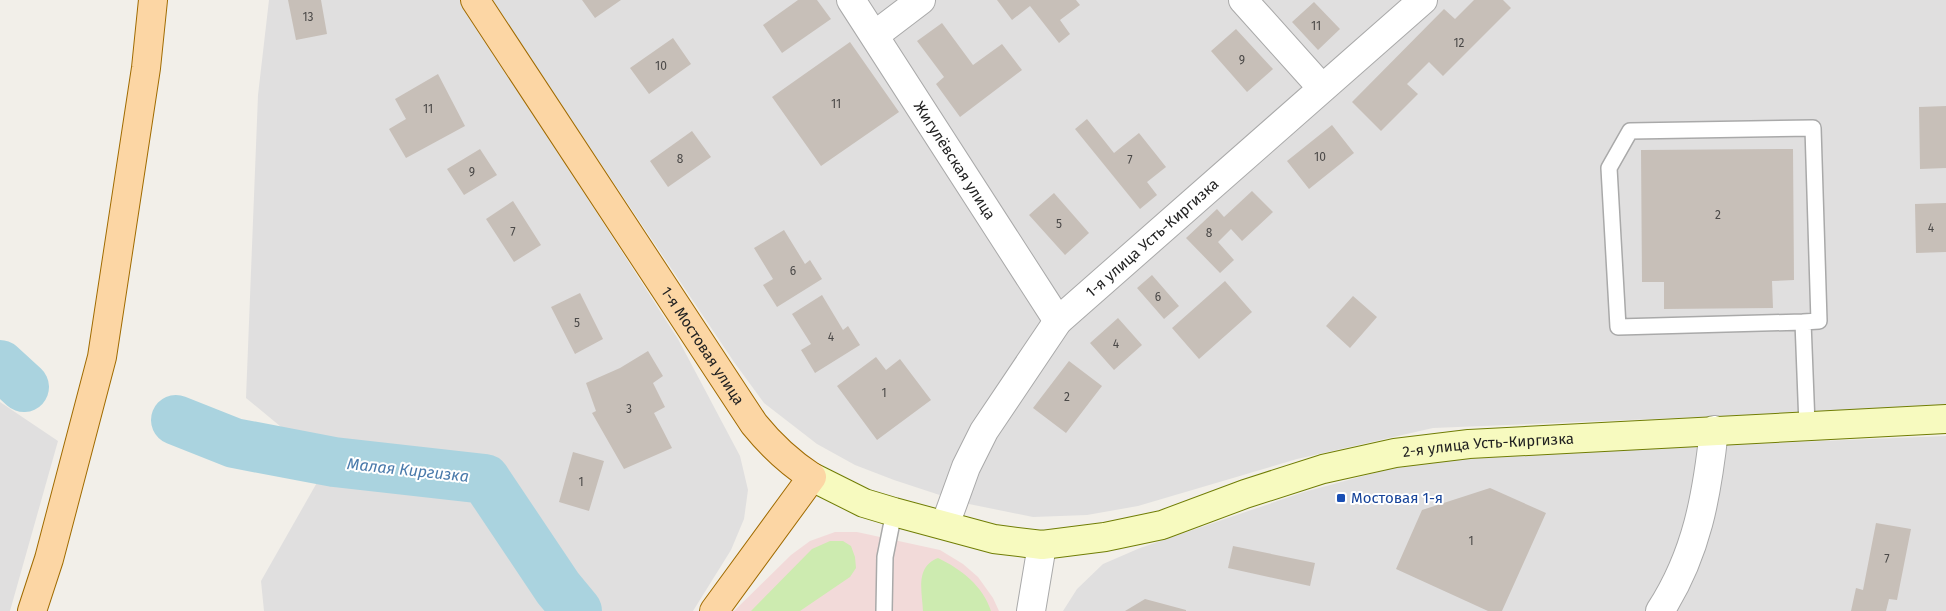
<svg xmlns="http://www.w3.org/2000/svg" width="1946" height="611" font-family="'Fira Sans',sans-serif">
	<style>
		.residential { fill: #e0dfdf }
		.commercial { fill: #f2dad9 }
		.grass { fill: #cdebb0 }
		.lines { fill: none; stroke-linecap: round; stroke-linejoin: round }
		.river { stroke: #aad3df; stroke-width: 50 }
		.building { fill: #c7bfb8 }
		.service-casing { stroke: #a9a9a9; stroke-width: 18 }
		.minor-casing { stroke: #a9a9a9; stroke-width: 30 }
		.tertiary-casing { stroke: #a9a9a9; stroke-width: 30 }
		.secondary-casing { stroke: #707d05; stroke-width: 30 }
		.primary-casing { stroke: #a06b00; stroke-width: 30 }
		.service { stroke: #fff; stroke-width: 15 }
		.minor { stroke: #fff; stroke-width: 28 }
		.tertiary { stroke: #fff; stroke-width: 28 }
		.secondary { stroke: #f7fabf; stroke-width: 28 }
		.primary { stroke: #fcd6a4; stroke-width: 28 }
		.transit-dot { fill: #1a4fb4; stroke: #fff; stroke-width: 2 }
		.labels { text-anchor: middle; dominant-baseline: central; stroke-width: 4; stroke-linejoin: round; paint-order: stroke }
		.number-label { font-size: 12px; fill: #4b4948 }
		.street-label { font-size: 15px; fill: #222; stroke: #fff }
		.transit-label { font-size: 15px; fill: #164399; stroke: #fff; text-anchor: start }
		.water-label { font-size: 16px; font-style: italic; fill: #4a7aab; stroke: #fff }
	</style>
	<rect width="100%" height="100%" fill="#f2efe9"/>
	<path class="residential" d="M269 0H460L678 339 740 456 748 490 744 519 731 550 693 611H264L261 581 327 465 246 398 258 95Z
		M491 0H1946V407L1433 428 1297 459 1138 506 1087 515 1033 517 964 503 894 480 855 465 817 444 764 403 734 362Z
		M0 402 58 441 10 611H0Z
		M1946 436V611H1673L1725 445Z
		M1698 444 1695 509 1664 582 1645 611H1063L1077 589 1103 564 1140 548 1304 492 1437 456Z"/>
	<path class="commercial" d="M835 532H857L940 550 963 564 978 577 993 598 999 611H734L791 555 810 541Z"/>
	<path class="grass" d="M830 541H843L851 546 855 557 856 568 850 577 800 611H751L812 549Z
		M938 558C961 569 983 586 991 611H923C922 591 915 567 938 558Z"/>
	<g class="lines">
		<path class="river" d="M0 365 24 387
			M176 420 234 443 334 462 485 479 558 588 577 611"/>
	</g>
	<path class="building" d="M288 0H321L327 34 296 40Z
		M582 0H621L595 18Z
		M798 0H817L831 19 782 53 763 25Z
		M997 0H1076L1080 5 1060 20 1070 34 1059 43 1030 6 1012 20Z
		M1474 0H1503L1511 8 1443 76 1429 62 1407 84 1418 94 1381 131 1352 102 1444 9 1455 19Z
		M1314 2 1340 29 1318 50 1292 22Z
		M942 23 973 65 1002 44 1022 70 960 117 936 84 944 77 917 41Z
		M1236 29 1273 69 1247 92 1211 51Z
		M673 38 691 64 649 94 630 68Z
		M850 42 899 112 821 166 772 97Z
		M438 74 465 126 406 158 389 129 406 119 395 99Z
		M1946 106V168L1920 169 1919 107Z
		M1087 119 1114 153 1139 133 1166 167 1147 182 1157 195 1140 209 1075 129Z
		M1332 125 1354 153 1309 189 1287 161Z
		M692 131 711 157 668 187 650 161Z
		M480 149 497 175 464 195 447 169Z
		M1793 149 1794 280 1772 281 1773 308 1664 309V282H1642L1641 150Z
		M1252 191 1273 212 1242 241 1231 229 1218 242 1234 260 1220 273 1186 238 1217 209 1224 217Z
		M1054 193 1089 233 1065 255 1029 215Z
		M513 201 541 245 514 262 486 219Z
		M1946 203V252L1916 253 1915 204Z
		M784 230 805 264 810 260 822 279 777 307 763 285 773 279 754 248Z
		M1152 275 1179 306 1164 319 1137 288Z
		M1225 281 1252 312 1199 359 1172 328Z
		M580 293 603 339 575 354 551 307Z
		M822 295 843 330 848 326 860 345 815 373 801 350 811 344 792 314Z
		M1353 296 1377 317 1350 348 1326 326Z
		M1118 318 1142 345 1114 370 1090 343Z
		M648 351 663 376 653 383 665 407 654 413 672 448 624 469 592 413 596 411 586 383 620 368Z
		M876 357 886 370 900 359 931 400 877 440 837 386Z
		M1069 361 1102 386 1066 433 1033 408Z
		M573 452 604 461 589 511 559 502Z
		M1490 488 1546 513 1502 611H1488L1396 569 1422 510Z
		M1876 523 1911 529 1897 600 1889 599 1886 611H1851L1856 588 1863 590Z
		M1233 546 1315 563 1310 586 1228 568Z
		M1145 599 1186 610V611H1125Z"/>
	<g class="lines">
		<g class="service-casing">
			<path id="service" d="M1803 322 1618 327 1609 168 1630 131 1813 128 1819 321 1803 322 1807 425
				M884 611 885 557 894 512"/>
		</g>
		<g class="minor-casing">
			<g id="minor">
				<path id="s1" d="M851 0 1058 321"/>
				<path d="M1243 0 1322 88"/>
				<path d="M875 35 921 0"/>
				<path id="s2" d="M945 525 966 467 984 431 1058 321 1423 0"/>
				<path d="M1660 611C1697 554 1707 495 1714 430"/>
			</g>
		</g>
		<g class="tertiary-casing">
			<path id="tertiary" d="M1031 611 1042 545"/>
		</g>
		<g class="secondary-casing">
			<g id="secondary">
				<path id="s3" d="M812 477 864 503 894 512 994 539 1042 545 1105 537 1162 525 1245 494 1323 469 1395 453 1469 444 1946 419"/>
			</g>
		</g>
		<g class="primary-casing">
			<g id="primary">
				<path id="s4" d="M475 0 754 424C771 445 789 462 812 477L714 611"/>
				<path d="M32 611 49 559 102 357 146 68 153 0"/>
			</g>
		</g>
		<use href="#service" class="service"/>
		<use href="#minor" class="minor"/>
		<use href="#tertiary" class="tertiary"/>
		<use href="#secondary" class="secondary"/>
		<use href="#primary" class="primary"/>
	</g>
	<rect class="transit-dot" x="1336" y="493" width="10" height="10" rx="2.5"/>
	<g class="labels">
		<g class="number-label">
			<text x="308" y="17">13</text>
			<text x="1316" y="26">11</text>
			<text x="1459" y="43">12</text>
			<text x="1242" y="60">9</text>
			<text x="661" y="66">10</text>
			<text x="836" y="104">11</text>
			<text x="428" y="109">11</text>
			<text x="1320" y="157">10</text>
			<text x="680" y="159">8</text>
			<text x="1130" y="160">7</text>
			<text x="472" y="172">9</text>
			<text x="1718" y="215">2</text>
			<text x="1059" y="224">5</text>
			<text x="1931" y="228">4</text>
			<text x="513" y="232">7</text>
			<text x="1209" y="233">8</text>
			<text x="793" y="271">6</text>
			<text x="1158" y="297">6</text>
			<text x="577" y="323">5</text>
			<text x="831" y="337">4</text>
			<text x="1116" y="344">4</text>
			<text x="884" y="393">1</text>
			<text x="1067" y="397">2</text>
			<text x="629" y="409">3</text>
			<text x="581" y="482">1</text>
			<text x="1471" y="541">1</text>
			<text x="1887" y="559">7</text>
		</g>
		<g class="street-label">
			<text stroke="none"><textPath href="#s1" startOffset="191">Жигулёвская улица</textPath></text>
			<text stroke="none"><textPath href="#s2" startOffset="360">1-я улица Усть-Киргизка</textPath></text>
			<text stroke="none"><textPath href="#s4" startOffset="414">1-я Мостовая улица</textPath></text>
			<text stroke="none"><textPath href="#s3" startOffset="701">2-я улица Усть-Киргизка</textPath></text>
		</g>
		<g class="transit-label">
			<text x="1351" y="498">Мостовая 1-я</text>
		</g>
		<g class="water-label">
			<text transform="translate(408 470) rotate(6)">Малая Киргизка</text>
		</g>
	</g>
</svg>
